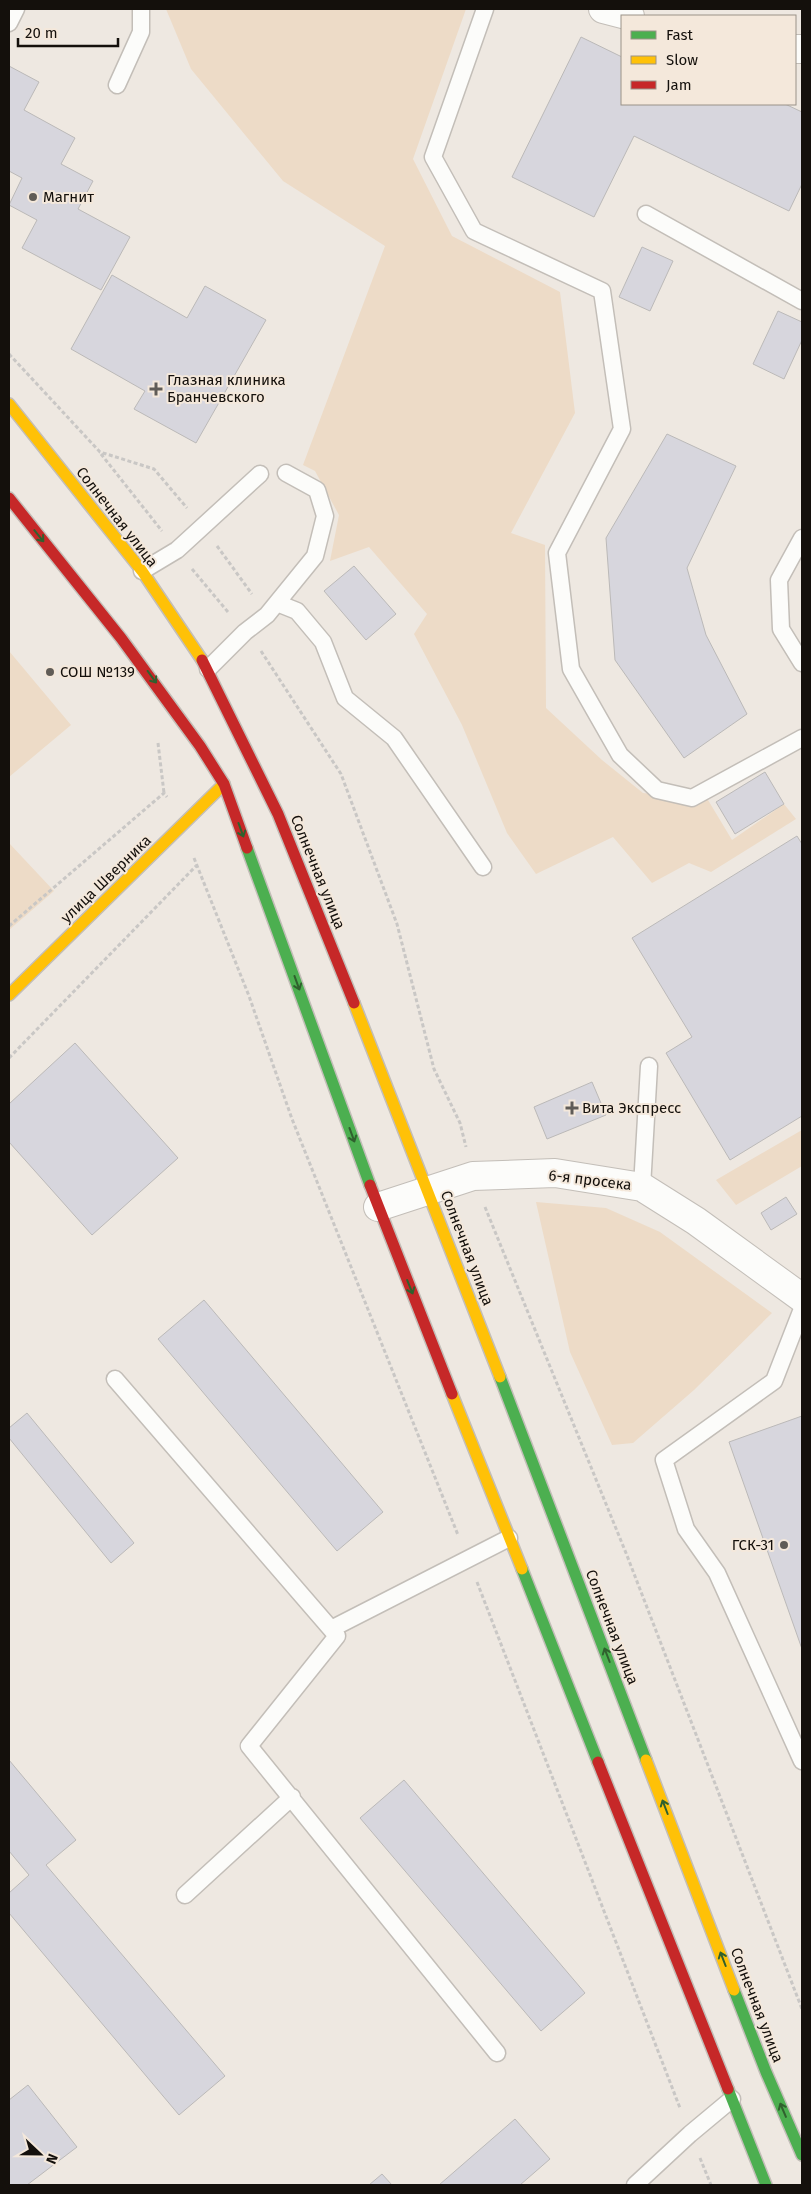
<svg xmlns="http://www.w3.org/2000/svg" width="811" height="2194" font-family="'Fira Sans',sans-serif">
	<style>
		.green { fill: #eddbc7 }
		.building { fill: #d7d6dd; stroke: #bbb9b8 }
		.lines { fill: none; stroke-linecap: round; stroke-linejoin: round }
		.lane-casing { stroke: #c3beb8; stroke-width: 19 }
		.street-casing { stroke: #c3beb8; stroke-width: 30 }
		.fast-casing { stroke: #c3beb8; stroke-width: 14 }
		.slow-casing { stroke: #c3beb8; stroke-width: 14 }
		.jam-casing { stroke: #c3beb8; stroke-width: 14 }
		.path { stroke: #c9c7c5; stroke-width: 3; stroke-dasharray: 4 2.5; stroke-linecap: butt }
		.lane { stroke: #fcfcfa; stroke-width: 16 }
		.street { stroke: #fcfcfa; stroke-width: 28 }
		.fast { stroke: #4caf50; stroke-width: 11 }
		.slow { stroke: #ffc107; stroke-width: 11 }
		.jam { stroke: #c62828; stroke-width: 11 }
		.oneway { stroke: #30602e }
		.poi-dot { fill: #605c57; stroke: #f4e8db; stroke-width: 2 }
		.labels { text-anchor: middle; dominant-baseline: central; stroke-width: 4; stroke-linejoin: round; paint-order: stroke }
		.poi-label { font-size: 15px; fill: #14100c; stroke: #f4e8db; text-anchor: start }
		.street-label { font-size: 15px; fill: #14100c; stroke: #f4e8db }
	</style>
	<rect width="100%" height="100%" fill="#eee8e1"/>
	<path class="green" d="M166 9H466L413 159 452 236 560 292 575 413 511 533 545 545 546 708 602 760 643 793 708 800 732 840 784 804 796 819 711 872 689 863 652 883 613 837 536 874 507 833 462 725 414 634 427 614 369 547 330 561 339 515 315 471 303 465 385 246 283 181 191 69Z
		M9 651 71 725 9 777Z
		M9 843 54 891 9 930Z
		M802 1130V1166L736 1205 716 1180Z
		M536 1202 606 1208 660 1232 772 1313 694 1390 633 1443 612 1445 570 1352Z"/>
	<path class="building" d="M581 37 622 57V104H785L802 112V184L789 211 634 136 594 217 512 177Z
		M9 66 39 82 24 110 75 138 61 164 93 181 78 209 130 237 101 290 22 248 37 220 9 205 22 178 9 171Z
		M642 247 673 261 650 311 619 297Z
		M112 275 187 318 205 286 266 320 196 443 134 409 145 391 71 349Z
		M778 311 802 322V340L784 379 753 364Z
		M667 434 736 466 687 568 706 635 747 714 684 758 615 660 606 538Z
		M354 566 396 614 366 640 324 591Z
		M765 772 784 804 735 834 716 802Z
		M797 836 802 844V1116L730 1160 666 1053 692 1037 632 938Z
		M75 1043 178 1158 92 1235 9 1142V1104Z
		M592 1082 606 1115 547 1139 534 1107Z
		M786 1197 797 1214 771 1230 761 1213Z
		M204 1300 383 1512 337 1551 158 1339Z
		M27 1413 134 1543 111 1563 9 1438V1428Z
		M802 1416V1649L729 1442Z
		M9 1760 76 1840 46 1865 225 2076 179 2115 9 1913V1893L29 1875 9 1851Z
		M404 1780 585 1993 541 2031 360 1818Z
		M28 2085 77 2147 27 2185H9V2100Z
		M515 2119 550 2159 520 2185H439Z
		M382 2174 392 2185H369Z"/>
	<g class="lines">
		<g class="lane-casing">
			<path id="lane" d="M485 9 433 157 474 231 602 291 622 429 557 553 571 669 620 755 657 790 692 798 802 738
				M9 23 16 9
				M117 85 141 32V9
				M646 214 802 301
				M802 538 779 580 781 629 802 663
				M142 571 177 550 260 474
				M277 603 297 611 323 642 345 698 394 738 483 867
				M208 669 245 632 267 615 315 556 325 516 317 490 286 473
				M642 1187 649 1066
				M802 1309 774 1381 664 1460 686 1529 717 1573 802 1761
				M115 1379 337 1636 249 1746 497 2053
				M331 1629 509 1538
				M185 1895 292 1797
				M635 2185 690 2134 732 2099"/>
		</g>
		<g class="street-casing">
			<path id="street" d="M603 9 630 16
				M795 49H802
				M378 1207 473 1176 555 1173 642 1187 696 1221 802 1298"/>
		</g>
		<g class="fast-casing">
			<path id="fast" d="M247 848 370 1185
				M500 1377 646 1760
				M522 1569 598 1762
				M734 1990 766 2072 802 2155
				M728 2089 766 2185"/>
		</g>
		<g class="slow-casing">
			<path id="slow" d="M9 404 142 571 202 660
				M9 995 224 784
				M354 1003 500 1377
				M452 1394 522 1569
				M646 1760 734 1990"/>
		</g>
		<g class="jam-casing">
			<path id="jam" d="M9 498 121 638 200 746 224 784 247 848
				M202 660 278 814 354 1003
				M370 1185 452 1394
				M598 1762 728 2089"/>
		</g>
		<path class="path" d="M9 354 100 452 154 469 187 508
			M101 454 162 531
			M217 546 252 594
			M192 569 228 612
			M261 651 341 774 397 924 434 1069 460 1123 466 1147
			M158 743 164 793
			M194 858 249 996 292 1119 458 1535
			M9 926 164 793 167 797
			M9 1058 196 866
			M485 1207 626 1553 802 2009
			M477 1582 680 2108
			M700 2158 711 2185"/>
		<use href="#lane" class="lane"/>
		<use href="#street" class="street"/>
		<use href="#fast" class="fast"/>
		<use href="#slow" class="slow"/>
		<use href="#jam" class="jam"/>
	</g>
	<defs><path id="oneway-shaft" d="M-6 0H5M1.5-3L5.5 0L1.5 3" fill="none" stroke-width="1.6" stroke-linecap="round" stroke-linejoin="round" transform="scale(1.25)"/></defs>
	<g class="oneway">
		<use href="#oneway-shaft" transform="translate(39 536) rotate(51)"/>
		<use href="#oneway-shaft" transform="translate(152 677) rotate(54)"/>
		<use href="#oneway-shaft" transform="translate(241 830) rotate(70)"/>
		<use href="#oneway-shaft" transform="translate(297 983) rotate(70)"/>
		<use href="#oneway-shaft" transform="translate(352 1135) rotate(70)"/>
		<use href="#oneway-shaft" transform="translate(410 1287) rotate(68)"/>
		<use href="#oneway-shaft" transform="translate(607 1655) rotate(-111)"/>
		<use href="#oneway-shaft" transform="translate(665 1807) rotate(-111)"/>
		<use href="#oneway-shaft" transform="translate(723 1959) rotate(-111)"/>
		<use href="#oneway-shaft" transform="translate(783 2110) rotate(-113)"/>
	</g>
	<g class="poi-dot">
		<circle cx="33" cy="197" r="5"/>
		<path d="M153.5 381.5h5v5h5v5h-5v5h-5v-5h-5v-5h5z"/>
		<circle cx="50" cy="672" r="5"/>
		<path d="M569.5 1100.5h5v5h5v5h-5v5h-5v-5h-5v-5h5z"/>
		<circle cx="784" cy="1545" r="5"/>
	</g>
	<g class="labels">
		<g class="poi-label">
			<text x="43" y="197">Магнит</text>
			<text x="167" y="380">Глазная клиника<tspan x="167" dy="17">Бранчевского</tspan></text>
			<text x="60" y="672">СОШ №139</text>
			<text x="582" y="1108">Вита Экспресс</text>
			<text x="774" y="1545" text-anchor="end">ГСК-31</text>
		</g>
		<g class="street-label">
			<text transform="translate(117 517) rotate(52)">Солнечная улица</text>
			<text transform="translate(318 872) rotate(68)">Солнечная улица</text>
			<text transform="translate(106 879) rotate(-44)">улица Шверника</text>
			<text transform="translate(590 1180) rotate(7)">6-я просека</text>
			<text transform="translate(467 1248) rotate(69)">Солнечная улица</text>
			<text transform="translate(612 1627) rotate(69)">Солнечная улица</text>
			<text transform="translate(757 2005) rotate(69)">Солнечная улица</text>
		</g>
	</g>
	<rect width="811" height="2194" fill="none" stroke="#14100c" stroke-width="20"/>
	<rect x="621" y="15" width="175" height="90" fill="#f4e8db" stroke="#9a9288"/>
	<rect x="631" y="31" width="25" height="8" fill="#4caf50" stroke="#9a9288"/>
	<text x="666" y="40" font-size="15" fill="#14100c">Fast</text>
	<rect x="631" y="56" width="25" height="8" fill="#ffc107" stroke="#9a9288"/>
	<text x="666" y="65" font-size="15" fill="#14100c">Slow</text>
	<rect x="631" y="81" width="25" height="8" fill="#c62828" stroke="#9a9288"/>
	<text x="666" y="90" font-size="15" fill="#14100c">Jam</text>
	<g transform="translate(40 2154) rotate(112)" stroke="#f4e8db" stroke-width="4" paint-order="stroke">
	<path d="M0-4L9 19L0 12L-9 19Z" fill="#14100c"/>
	<text y="-8" font-size="14" font-weight="bold" text-anchor="middle" fill="#14100c">N</text>
	</g>
	<path d="M18 38v8h100v-8" fill="none" stroke="#14100c" stroke-width="2.5"/>
	<text x="25" y="38" font-size="15" fill="#14100c" stroke="#f4e8db" stroke-width="4" paint-order="stroke">20 m</text>
</svg>
